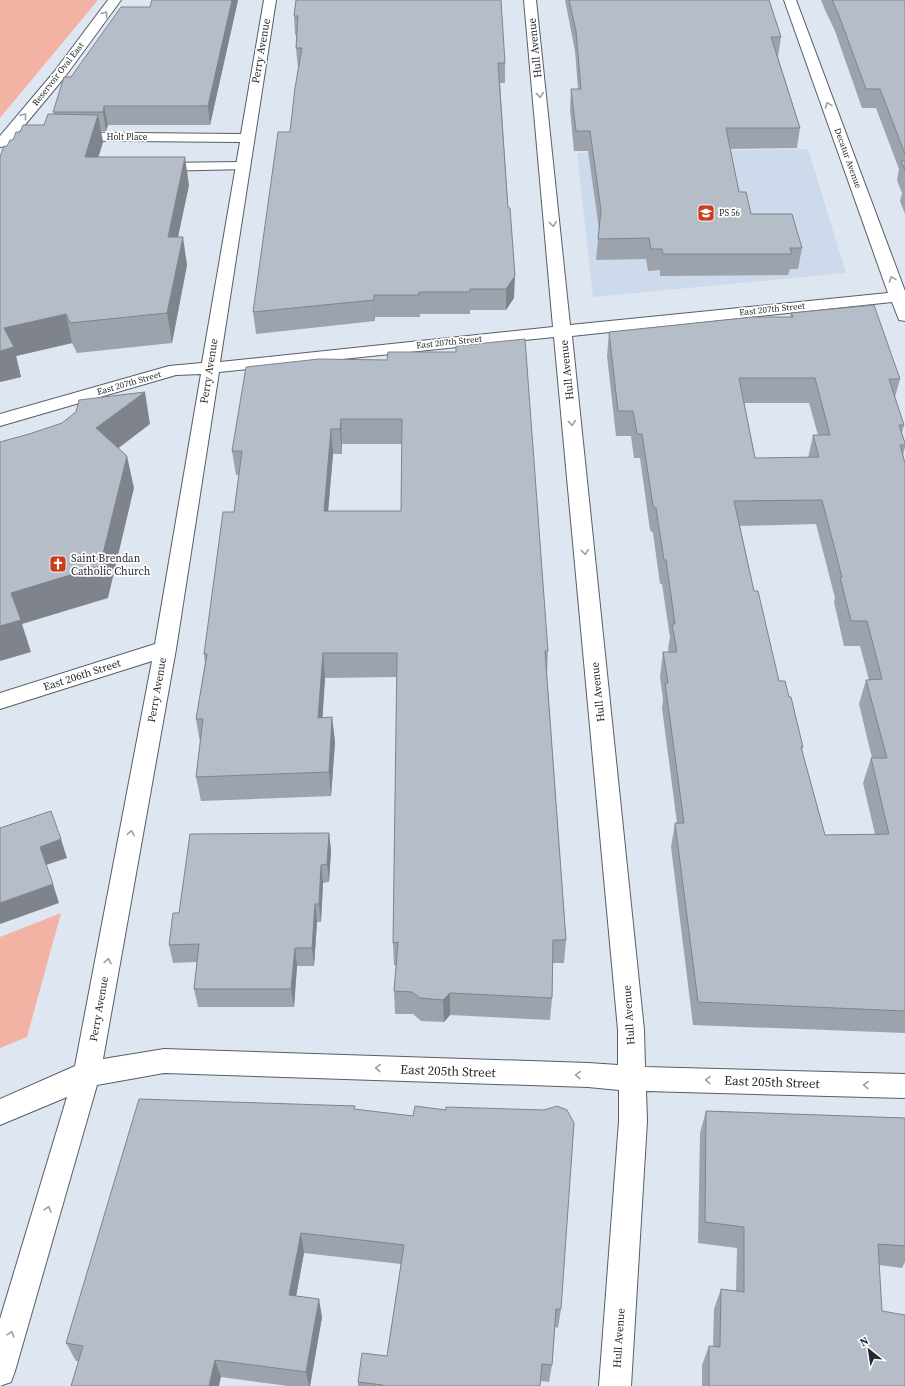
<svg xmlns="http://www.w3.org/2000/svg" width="905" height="1386" font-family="'Source Serif 4',serif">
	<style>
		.built { fill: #cddaeb }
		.green { fill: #f3b3a4 }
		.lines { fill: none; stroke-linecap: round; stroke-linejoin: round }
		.lane-casing { stroke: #575e67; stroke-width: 2 }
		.street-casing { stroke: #575e67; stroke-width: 2 }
		.lane { fill: #fff; fill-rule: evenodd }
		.street { fill: #fff; fill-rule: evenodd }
		.wall { fill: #9ca3ac; fill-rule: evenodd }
		.shaded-wall { fill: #7f848c }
		.building { fill: #b5bdc8; stroke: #7f848c; fill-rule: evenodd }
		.oneway { stroke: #9e9fa1 }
		.labels { text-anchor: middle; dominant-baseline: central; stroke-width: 3.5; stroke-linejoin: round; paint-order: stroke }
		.far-street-label { font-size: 9px; fill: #272a2e; stroke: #fff }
		.far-poi-label { font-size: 9px; fill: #272a2e; stroke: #fff; text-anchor: start }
		.street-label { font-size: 11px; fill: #272a2e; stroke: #fff }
		.poi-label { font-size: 11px; fill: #272a2e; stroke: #fff; text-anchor: start }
		.near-street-label { font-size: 13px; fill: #272a2e; stroke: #fff }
	</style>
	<rect width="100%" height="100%" fill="#dde6f1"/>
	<path class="built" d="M808 149 846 273 593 297 577 153Z"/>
	<path class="green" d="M0 0H98L0 118Z
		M61 913 27 1037 0 1048V937Z"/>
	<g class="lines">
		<g class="lane-casing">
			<path id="lane" d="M242 162 247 163 249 166 247 169 158 171 153 170 151 167 153 164 158 163Z"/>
		</g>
		<g class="street-casing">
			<path id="street" d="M108 0H121L64 78 19 132 241 134 264 0H276L220 362 553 327 524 0H536L570 325 888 293 784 0H796L905 291V321L899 320 892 302 572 336 644 1030 645 1067 905 1074V1098L646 1091 647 1121 631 1386H599L619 1121V1090L588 1087 164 1073 97 1085 15 1371 11 1382 0 1386V1319L67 1097 0 1125V1099L75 1066 152 661 0 709V693L155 644 201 374 176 375 0 426V414L169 366 202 363 240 142 12 140 7 146 0 147V136L54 72ZM554 337 618 1030V1065L588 1063 164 1049 103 1059 176 649 219 372Z"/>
		</g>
		<use href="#lane" class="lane"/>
		<use href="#street" class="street"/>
	</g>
	<path class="wall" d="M152 0H238L210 125H108L106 131H101L103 142 98 157 189 185 178 237 187 265 172 343 77 353 72 343 16 356 21 377 0 382 7 146 20 132 44 125 54 114 53 112 71 77 150 7Z
		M296 0 505 63V83H500L514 298 506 310H470V314H420V317H375V321L256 334 253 312 290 132 298 68 296 48 297 35H295L294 16Z
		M565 0H769L781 37 778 57 800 128 797 148 730 149 739 192 751 214 802 248 798 269H790L788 275 660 276V270L648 271 646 259 596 260 599 229 588 151H574L570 109 571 89H578L575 51Z
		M821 0H905V214L900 201 902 193 897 180 899 169 876 108H862L835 31 825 10Z
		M791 313 900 379 895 397 904 425 902 433 905 443V447L903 455 905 463V1033L693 1025 671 847 675 823H677L662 708 663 699 660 677 663 652H669L668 649 670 637 662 584H660L653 533 650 530 640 458H634L631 436H616L607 356 609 332 790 317ZM744 403H809L818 435H813L808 458H755ZM816 524 835 598 834 602 844 646H860L869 680H866L859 704 872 758H871L863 783 875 834 825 835 802 750 803 747 789 697 779 681 754 591 740 526Z
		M387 360 548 651 547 675 566 940 564 963H553L552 998 550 1020 450 1015 444 1022 421 1021 413 1014H395L394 991 396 965H394L393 943 397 677 325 678 322 718 332 717 335 742 331 796 201 801 196 777 200 742 196 719 205 663 204 654 234 512 239 475H236L232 451ZM342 444H402L401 511H328L333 454H342Z
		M329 833 331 851 329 882 323 883 321 922H317L314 966H297L294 1007H198L194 989 197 962 173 963 169 945 179 913Z
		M355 1109 561 1309 558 1328 555 1327 552 1365 549 1382 540 1381V1386H358V1382L387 1356 401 1264 304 1253 296 1296 322 1317 310 1386H288L221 1377 76 1361 66 1343Z
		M706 1111 905 1118V1262L902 1268 879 1265 882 1311 905 1386H702V1365L709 1346H713L714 1309 721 1289 736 1291 737 1248 698 1243 700 1133Z"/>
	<path class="shaded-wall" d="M232 0H238L210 125 208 106Z
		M104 106 108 125 106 131 103 112Z
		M98 115 103 142 90 185 85 157Z
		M185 157 189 185 172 265 168 237Z
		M183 237 187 265 172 343 167 313Z
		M515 276 514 298 506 310V289Z
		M374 295 375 317V321L374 300Z
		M66 314 72 343 16 356 21 377 0 382V351L4 328Z
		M145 392 150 424 103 460 96 428Z
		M341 419 342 444V454L340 429Z
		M331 429 333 454 326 536 324 511Z
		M127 456 134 488 108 598 22 624 31 652 0 661V626L11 593Z
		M323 653 325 678 321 742 318 718Z
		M332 717 335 742 331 796 329 772Z
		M329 833 331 851 329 882 327 864Z
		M61 839 67 858 46 865 40 847Z
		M321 865 323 883 321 922 319 904Z
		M53 884 59 903 0 924V903Z
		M315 904 317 922 314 966 312 948Z
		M295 948 297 966 294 1007 291 989Z
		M450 993V1015L444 1022 443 1000Z
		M301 1233 304 1253 293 1313 289 1295Z
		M319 1299 322 1317 310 1386H309L306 1372Z
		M215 1360 221 1377 219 1386H209Z"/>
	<path class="building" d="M152 0H232L208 106H104L103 112H53L64 77H71L121 7H150Z
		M296 0H501L505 63H498L508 208H510L515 276 506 289H470V292H419V295H374V300L253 312 278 132H290L295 88 302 48H296L298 16H294Z
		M569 0H769L781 37H771L800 128H726L739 192H746L751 214H792L802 248H790L792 254H663L662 249H651L649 238 598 239 601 210 590 131H576L571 89H581L576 31Z
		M832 0H905V154L880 89H866L838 13Z
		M48 114 98 115 85 157H185L168 237H183L167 313 70 323 66 314 4 328 14 347 0 351V157L4 146H7L10 140H13L16 132H20L23 125H44Z
		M901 161H905V170Z
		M874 305 900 379H889L904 425H899L905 443V445H900L905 463V1011L698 1002 675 823H684L665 683H668L663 652H677L672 624H675L666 560H664L656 508 653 506 642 434H637L633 411H618L609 332 753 317H793L791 313ZM739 378H815L830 435H813L819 457 755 458ZM822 500 842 577H840L851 621H867L882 679 866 680 887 758H871L889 834 825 835 801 747H803L791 697H789L785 681H779L758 591H754L734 501Z
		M525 339 548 651H545L566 940H553L552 998 450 993 443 1000 420 998 412 992 394 991 398 942 393 943 397 653H323L318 718 332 717 329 772 196 777 203 719H196L207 654H204L223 512H234L242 451H232L246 367 319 359 387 360 388 352H456V346ZM341 419H402L401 511H324L331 429H340Z
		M145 392 96 428 127 456 100 566 11 593 21 620 0 626V442L29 434 62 423 76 412 79 400Z
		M51 811 61 839 40 847 53 884 0 903V828Z
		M329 833 327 864 321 865 319 904H315L312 948H295L291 989H194L199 944 169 945 173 913H179L190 834Z
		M139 1099 355 1106 354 1109 413 1116 415 1106 446 1110V1107L544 1110 557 1106 567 1110 574 1123 561 1309H556L552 1365 542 1364 540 1386H383V1385L358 1382 362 1353 387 1356 404 1245 301 1233 289 1295 319 1299 306 1372 215 1360 209 1386H71L83 1346 66 1343Z
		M706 1111 905 1118V1246L878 1244 882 1311 905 1315V1386H709V1346L720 1347 721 1289 744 1292V1227L705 1222Z"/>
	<defs><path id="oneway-chevron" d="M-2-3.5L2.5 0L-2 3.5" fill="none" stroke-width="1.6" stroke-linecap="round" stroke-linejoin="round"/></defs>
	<g class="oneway">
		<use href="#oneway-chevron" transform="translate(105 14) rotate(-53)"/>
		<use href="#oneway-chevron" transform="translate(540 95) rotate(84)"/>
		<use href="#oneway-chevron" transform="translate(828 105) rotate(-110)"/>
		<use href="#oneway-chevron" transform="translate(24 116) rotate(-50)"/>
		<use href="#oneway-chevron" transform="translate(553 224) rotate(84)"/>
		<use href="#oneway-chevron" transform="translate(892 279) rotate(-110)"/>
		<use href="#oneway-chevron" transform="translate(572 423) rotate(84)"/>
		<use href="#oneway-chevron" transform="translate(585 552) rotate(84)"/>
		<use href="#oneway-chevron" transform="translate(131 833) rotate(-80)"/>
		<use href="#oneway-chevron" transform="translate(108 961) rotate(-80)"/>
		<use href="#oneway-chevron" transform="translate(378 1068) rotate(-178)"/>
		<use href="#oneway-chevron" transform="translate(578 1075) rotate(-178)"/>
		<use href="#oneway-chevron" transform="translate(708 1080) rotate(-178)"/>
		<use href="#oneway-chevron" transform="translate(866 1085) rotate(-178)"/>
		<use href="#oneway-chevron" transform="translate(48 1209) rotate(-74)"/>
		<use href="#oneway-chevron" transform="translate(11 1334) rotate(-74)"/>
	</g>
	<defs>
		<g id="school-square" transform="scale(0.9)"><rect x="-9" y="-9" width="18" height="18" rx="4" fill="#c83e1e" stroke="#fff"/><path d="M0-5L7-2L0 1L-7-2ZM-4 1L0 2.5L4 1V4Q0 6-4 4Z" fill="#fff"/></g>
		<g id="church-square" transform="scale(0.9)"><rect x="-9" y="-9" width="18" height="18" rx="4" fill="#c83e1e" stroke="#fff"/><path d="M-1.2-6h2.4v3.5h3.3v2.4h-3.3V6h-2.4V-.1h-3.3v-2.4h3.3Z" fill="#fff"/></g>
	</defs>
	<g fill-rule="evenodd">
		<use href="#school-square" x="706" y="213"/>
		<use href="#church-square" x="58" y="564"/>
	</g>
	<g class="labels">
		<g class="far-street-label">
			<text transform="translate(58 74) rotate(-52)">Reservoir Oval East</text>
			<text x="127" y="137">Holt Place</text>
			<text transform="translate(848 158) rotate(70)">Decatur Avenue</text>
			<text transform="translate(772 309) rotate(-6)">East 207th Street</text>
			<text transform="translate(449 342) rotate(-6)">East 207th Street</text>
			<text transform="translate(129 383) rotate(-16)">East 207th Street</text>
		</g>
		<g class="far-poi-label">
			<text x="719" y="213">PS 56</text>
		</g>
		<g class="street-label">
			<text transform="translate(535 48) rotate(-96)">Hull Avenue</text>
			<text transform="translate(261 51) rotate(-80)">Perry Avenue</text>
			<text transform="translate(567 370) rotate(-96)">Hull Avenue</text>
			<text transform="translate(209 371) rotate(-81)">Perry Avenue</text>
			<text transform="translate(82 675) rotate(-18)">East 206th Street</text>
			<text transform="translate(157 690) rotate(-80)">Perry Avenue</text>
			<text transform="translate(598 692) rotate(-96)">Hull Avenue</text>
			<text transform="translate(99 1009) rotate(-80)">Perry Avenue</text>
			<text transform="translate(629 1015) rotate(-94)">Hull Avenue</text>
			<text transform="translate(619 1338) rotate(-86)">Hull Avenue</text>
		</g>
		<g class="poi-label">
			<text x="71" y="558">Saint Brendan<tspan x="71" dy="13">Catholic Church</tspan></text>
		</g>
		<g class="near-street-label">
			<text transform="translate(448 1071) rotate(2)">East 205th Street</text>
			<text transform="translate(772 1082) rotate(2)">East 205th Street</text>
		</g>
	</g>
	<g transform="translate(869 1350) rotate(330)" stroke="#ffffff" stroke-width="3" paint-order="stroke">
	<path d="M0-3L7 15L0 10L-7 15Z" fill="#272a2e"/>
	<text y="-6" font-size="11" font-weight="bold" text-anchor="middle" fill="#272a2e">N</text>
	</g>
</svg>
